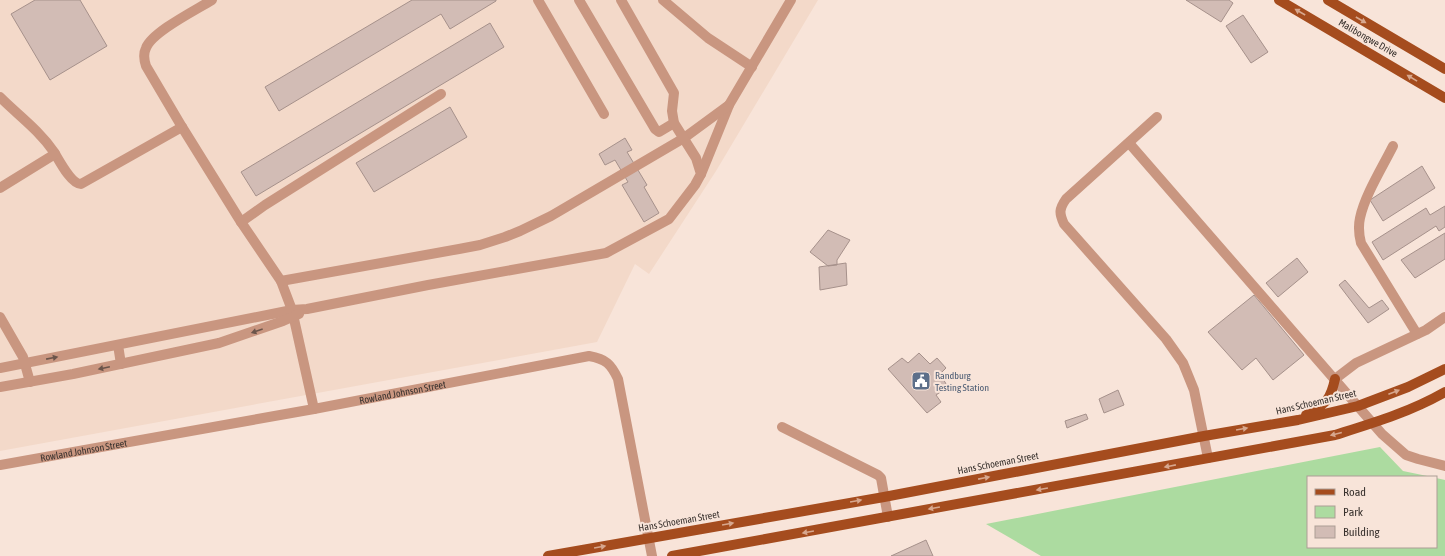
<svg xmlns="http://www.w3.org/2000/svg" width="1445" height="556" font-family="'Asap Condensed',sans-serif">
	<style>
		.built { fill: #f3d9c9 }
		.green { fill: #acdba0 }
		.building { fill: #d2bcb5; stroke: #a6918b }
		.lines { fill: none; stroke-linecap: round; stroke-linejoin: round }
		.minor { stroke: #c99680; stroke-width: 10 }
		.major { stroke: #a54c1e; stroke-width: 10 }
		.oneway { fill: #d7a78e }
		.oneway2 { fill: #6b554b }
		.labels { text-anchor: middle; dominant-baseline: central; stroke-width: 4; stroke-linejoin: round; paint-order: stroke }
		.street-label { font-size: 10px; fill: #39322e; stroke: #f8e4d9 }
		.service-label { font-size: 10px; fill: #4e5e75; stroke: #f8e4d9; text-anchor: start }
	</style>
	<rect width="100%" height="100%" fill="#f8e4d9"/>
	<path class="built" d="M0 0H818L716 171 649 274 635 264 597 342 0 451Z"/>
	<path class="green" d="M1380 447 1403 471 1432 477H1308V547H1436V478L1445 480V556H1041L986 524Z"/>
	<path class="building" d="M35 0H80L107 46 50 80 11 14Z
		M412 0H496V1L450 29 441 14 279 111 265 87Z
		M1186 0H1229L1233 3 1221 22Z
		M1243 15 1268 52 1251 63 1226 26Z
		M490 23 504 47 256 196 241 172Z
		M450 107 467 137 374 192 356 163Z
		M625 138 632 150 627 152 647 185 644 187 659 213 644 222 622 185 628 182 615 160 605 165 599 154Z
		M1422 166 1435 188 1383 221 1370 200Z
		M1445 206V227L1439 231 1436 226 1383 260 1372 242 1426 208 1430 215Z
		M828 230 850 240 837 260V265L828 266 810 252Z
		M1445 233V259L1415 278 1401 260Z
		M1297 258 1308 272 1278 297 1266 283Z
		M846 263 847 285 820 290 819 267Z
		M1345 280 1369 308 1382 300 1389 309 1368 323 1339 285Z
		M1254 295 1304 355 1273 380 1256 358 1242 370 1208 332Z
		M919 353 930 364 937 358 946 368 940 374 948 387 936 395 941 402 927 413 888 369 902 358 908 363Z
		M1118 390 1124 405 1104 413 1099 399Z
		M1086 414 1088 419 1067 428 1065 421Z
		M926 540 933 556H891Z"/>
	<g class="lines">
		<g class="minor">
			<path d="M212 0C196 10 152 32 146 48 143 54 144 60 146 66L182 127 241 222 281 281 292 310 314 409"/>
			<path d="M538 0 604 114"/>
			<path d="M579 0 655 129 659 132 674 123"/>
			<path d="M663 0 708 38 752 67"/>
			<path d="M0 97C18 115 39 130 54 152 59 160 71 184 81 184L182 127"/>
			<path d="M1157 117 1066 199C1059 209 1059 213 1064 224L1166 339 1183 363 1194 390 1208 458"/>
			<path d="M1129 143 1382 434 1406 455 1418 459 1445 466"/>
			<path d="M1393 146C1382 168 1365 195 1360 218 1358 227 1359 235 1361 243L1417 334"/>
			<path d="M701 174 729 105 791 0"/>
			<path d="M0 188 55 154"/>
			<path d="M241 222 265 205 441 94"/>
			<path d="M281 281 459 249 480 245 505 237 520 231 551 216 684 138 729 105"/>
			<path d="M0 317 23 357 30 382"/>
			<path d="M118 345 121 364"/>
			<path d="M0 368 292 310 307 309 428 285 606 253 669 219 695 185 701 174 696 158 674 123 672 111 674 93 621 0"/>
			<path d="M1335 379 1356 363 1426 330 1445 317"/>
			<path d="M0 387 73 374 219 343 283 321 299 314"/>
			<path d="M782 427 878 475 881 478 888 517"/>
			<path id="s1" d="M0 465 314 409 589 356C606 359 611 364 618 379L652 556"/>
		</g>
		<path class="major" d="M1279 0 1445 98
			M1328 0 1445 69
			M1306 415C1325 403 1330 402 1335 379
			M548 556 884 497 1204 436 1298 420 1358 406 1408 387 1445 369
			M672 556 1335 435C1373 423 1410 412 1445 392"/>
	</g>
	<defs><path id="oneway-solid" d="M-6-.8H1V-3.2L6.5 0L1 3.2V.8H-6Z"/></defs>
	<g class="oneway">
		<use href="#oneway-solid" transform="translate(1300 12) rotate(-150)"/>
		<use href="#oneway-solid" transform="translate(1361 20) rotate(30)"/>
		<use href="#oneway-solid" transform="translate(1412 78) rotate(-149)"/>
		<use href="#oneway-solid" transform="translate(1394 392) rotate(-21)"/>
		<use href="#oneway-solid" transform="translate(1242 429) rotate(-10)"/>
		<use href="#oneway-solid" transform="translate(1336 434) rotate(166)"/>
		<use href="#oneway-solid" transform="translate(1170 466) rotate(169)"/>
		<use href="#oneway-solid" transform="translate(984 478) rotate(-11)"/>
		<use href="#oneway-solid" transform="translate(1042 489) rotate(170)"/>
		<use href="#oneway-solid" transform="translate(856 501) rotate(-10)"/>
		<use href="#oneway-solid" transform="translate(934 508) rotate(170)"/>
		<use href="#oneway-solid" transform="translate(728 524) rotate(-10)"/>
		<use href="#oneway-solid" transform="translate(808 532) rotate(170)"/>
		<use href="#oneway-solid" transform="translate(600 547) rotate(-10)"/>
	</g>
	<g class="oneway2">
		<use href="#oneway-solid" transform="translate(257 331) rotate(161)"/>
		<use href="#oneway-solid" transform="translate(52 358) rotate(-11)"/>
		<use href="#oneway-solid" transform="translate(104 368) rotate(168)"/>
	</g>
	<defs>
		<g id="civic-square" transform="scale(1)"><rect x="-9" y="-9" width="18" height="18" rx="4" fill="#5c6f8a" stroke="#f8e4d9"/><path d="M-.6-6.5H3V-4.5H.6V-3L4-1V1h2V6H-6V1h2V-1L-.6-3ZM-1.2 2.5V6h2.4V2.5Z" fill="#fff"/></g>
	</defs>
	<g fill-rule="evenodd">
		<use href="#civic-square" x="921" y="381"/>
	</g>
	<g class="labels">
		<g class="street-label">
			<text transform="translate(1368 38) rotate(30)">Malibongwe Drive</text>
			<text stroke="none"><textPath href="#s1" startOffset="409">Rowland Johnson Street</textPath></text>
			<text transform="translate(1316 402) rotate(-13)">Hans Schoeman Street</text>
			<text stroke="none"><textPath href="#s1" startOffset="85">Rowland Johnson Street</textPath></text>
			<text transform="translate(998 463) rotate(-11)">Hans Schoeman Street</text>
			<text transform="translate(679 521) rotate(-10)">Hans Schoeman Street</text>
		</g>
		<g class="service-label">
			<text x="935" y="375">Randburg<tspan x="935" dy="12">Testing Station</tspan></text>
		</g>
	</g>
	<rect x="1307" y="476" width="130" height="72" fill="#f8e4d9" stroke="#ac9d95"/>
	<rect x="1315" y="489" width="20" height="6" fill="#a54c1e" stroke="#ac9d95"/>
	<text x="1343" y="496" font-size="12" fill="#39322e">Road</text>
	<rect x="1315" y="506" width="20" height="12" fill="#acdba0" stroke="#ac9d95"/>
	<text x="1343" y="516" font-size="12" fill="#39322e">Park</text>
	<rect x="1315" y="526" width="20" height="12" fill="#d2bcb5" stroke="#ac9d95"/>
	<text x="1343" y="536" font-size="12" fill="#39322e">Building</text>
</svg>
